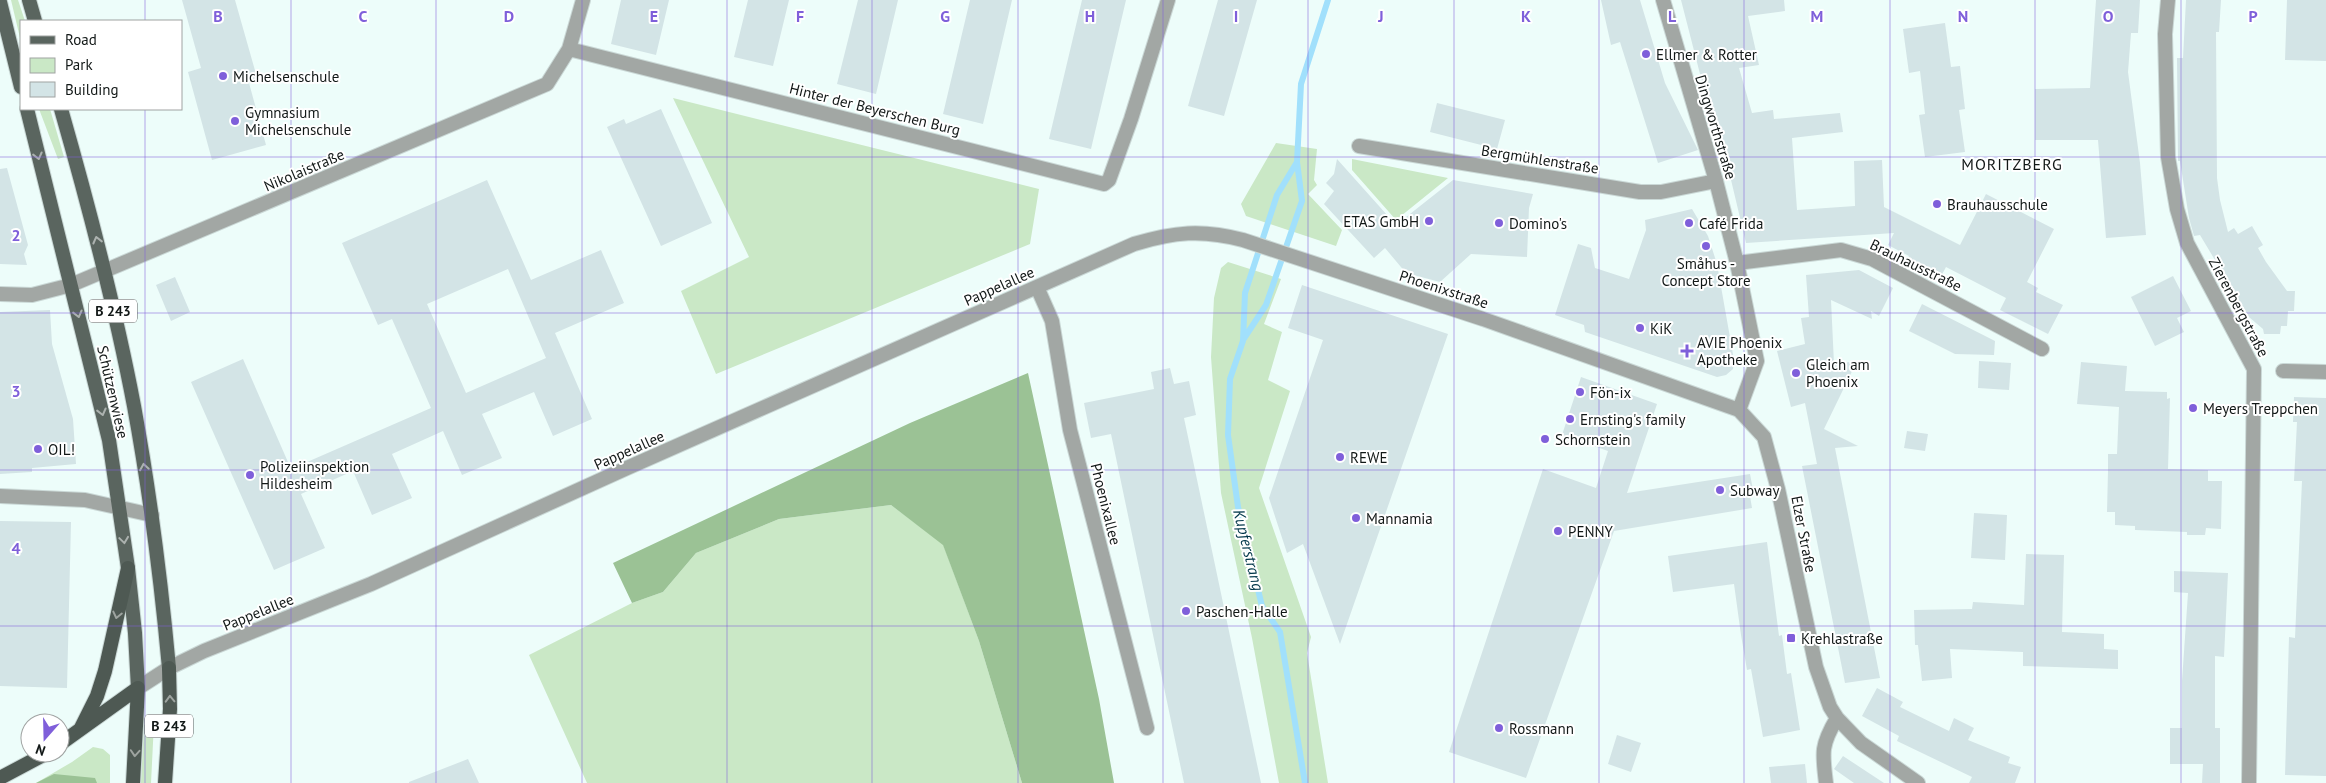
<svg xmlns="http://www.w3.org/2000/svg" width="2326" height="783" font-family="'PT Sans',sans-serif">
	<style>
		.green { fill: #cae8c6 }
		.forest { fill: #9bc295 }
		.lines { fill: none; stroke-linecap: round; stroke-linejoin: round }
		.stream { stroke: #a1e0fc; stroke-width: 6 }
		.building { fill: #d3e4e6; fill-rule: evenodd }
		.minor-casing { stroke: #cad8d6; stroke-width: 16 }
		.tertiary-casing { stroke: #cad8d6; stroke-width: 16 }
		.primary-casing { stroke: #cad8d6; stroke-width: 16 }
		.trunk-casing { stroke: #cad8d6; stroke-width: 16 }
		.minor { stroke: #a2a7a4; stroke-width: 14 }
		.tertiary { stroke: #a2a7a4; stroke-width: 14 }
		.primary { stroke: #5a655f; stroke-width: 14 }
		.trunk { stroke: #4e5953; stroke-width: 14 }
		.oneway { stroke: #acb2af }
		.oneway2 { stroke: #9ea4a0 }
		.grid { fill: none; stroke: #7f5fda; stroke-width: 1; stroke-opacity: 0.55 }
		.poi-dot { fill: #7f5fda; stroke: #fff; stroke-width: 2 }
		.labels { text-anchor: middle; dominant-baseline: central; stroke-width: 4; stroke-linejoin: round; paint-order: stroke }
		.shield { fill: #fff; stroke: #595d5d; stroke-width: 1 }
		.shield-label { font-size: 14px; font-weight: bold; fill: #121817 }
		.poi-label { font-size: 15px; fill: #121817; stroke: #fff; text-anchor: start }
		.street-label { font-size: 15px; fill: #121817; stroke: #fff }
		.neighbourhood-label { font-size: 16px; letter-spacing: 1px; fill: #121817; stroke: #fff }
		.water-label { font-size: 16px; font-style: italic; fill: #003649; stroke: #fff }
		.grid-label { font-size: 16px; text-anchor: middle; font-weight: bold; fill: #7f5fda; stroke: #fff; stroke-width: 4; stroke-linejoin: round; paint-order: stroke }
	</style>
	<rect width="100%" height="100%" fill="#edfdfa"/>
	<path class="green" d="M11 0H18L25 21H21V42Z
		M673 98 1039 189 1030 244 716 374 681 291 749 257Z
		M39 109H50L64 157 58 159Z
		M1276 143 1317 149 1314 180 1317 185 1308 194 1342 230 1336 246 1246 216 1241 204Z
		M1352 159 1448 178 1396 220 1352 170Z
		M1228 262 1281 279 1264 324 1282 332 1268 380 1290 391 1259 488 1311 637 1307 653 1328 783H1279L1252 638 1221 493 1211 357 1214 298 1221 268Z
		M891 505 943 544 979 641 1022 783H587L529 655 632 603 663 592 696 553 779 519Z
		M154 723 151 783H141L144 725Z
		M93 747 103 749 110 755V783H36L72 762Z"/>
	<path class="forest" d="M1028 373 1099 699 1114 783H1022L979 641 943 545 891 505 779 519 696 553 663 592 632 603 613 563 910 423Z
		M54 774 95 778 97 783H36Z"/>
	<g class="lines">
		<path class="stream" d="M1243 340 1266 305 1302 201 1297 162
			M1305 783 1280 632 1262 606 1238 507 1228 435 1230 379 1243 341 1245 293 1277 195 1297 162 1301 84 1328 0"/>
	</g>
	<path class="building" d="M182 0H235L258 81 249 83 266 145 212 160 188 72 201 68Z
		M621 0H669L656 55 611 44Z
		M748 0H789L773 66 734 57Z
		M858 0H898L876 94 837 84Z
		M970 0H1012L983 124 943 114Z
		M1082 0H1126L1091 149 1049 139Z
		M1218 0H1257L1224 116 1188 106Z
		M1601 0H1640L1665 83 1698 150 1658 163 1620 42 1611 45Z
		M1681 0H1784L1785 11 1748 16 1759 65 1739 68 1752 113 1773 110 1774 119 1840 113 1843 132 1792 138 1797 210 1855 206 1854 161 1882 160 1884 207 1960 245 1986 194 2054 229 2027 282 2038 288 2036 292 2063 305 2048 334 2000 310 2006 298 1946 267 1939 280 1906 263 1909 256 1888 245 1894 233 1746 243 1727 163 1721 143 1718 144Z
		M2096 0H2140L2138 33H2131L2128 72 2140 163 2146 235 2106 238 2098 140H2035V89L2090 88Z
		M2186 0H2221L2219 32H2216L2217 178 2220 200 2228 232 2234 228 2238 234 2252 226 2263 245 2258 248 2266 262 2287 291H2295L2294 311H2288L2287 326H2281L2280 334H2264L2263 329 2249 317 2200 235 2194 236 2189 218 2180 161H2178L2177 58H2183Z
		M2287 0H2326V61L2285 60Z
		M1945 23 1951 67 1960 66 1965 109 1959 110 1965 152 1925 157 1919 115 1925 114 1920 71 1909 73 1903 29Z
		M1437 103 1505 120 1497 149 1430 132Z
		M661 109 712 223 661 246 607 127 624 119 626 124Z
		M1337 159 1396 225 1453 180 1533 194 1529 208 1527 257 1471 254 1440 282 1406 273 1385 248 1374 258 1324 204 1334 191 1326 183 1334 174Z
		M7 168 28 245 24 254 27 265 0 264V169Z
		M487 180 531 280 601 250 624 303 555 333 592 419 553 436 534 392 482 414 502 458 462 475 443 431 392 454 412 498 372 515 353 471 301 494 325 548 274 570 191 382 243 359 291 469 431 408 392 319 378 325 342 243ZM508 269 546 358 466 393 427 304Z
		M1692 209 1708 236 1717 264 1734 360 1733 369 1726 375 1717 377 1585 332 1584 325 1555 315 1578 244 1591 248 1595 268 1629 279 1646 230 1645 220Z
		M1859 270 1893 288 1879 316 1871 311 1872 319 1831 300 1834 364 1857 361 1824 429 1858 446 1835 448 1880 678 1845 683 1802 466 1817 464 1805 403 1791 407 1777 351 1805 344 1801 318 1809 317 1806 275Z
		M2173 276 2191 311 2177 318 2184 332 2155 346 2131 297Z
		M175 277 190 312 171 321 156 285Z
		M1302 285 1448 334 1340 644 1303 544 1287 553 1269 498 1323 340 1288 328Z
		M1922 304 1995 341 1994 355 1955 354 1909 331Z
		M50 310 52 344 73 419 76 464 32 468V472L0 474V312Z
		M1979 361 2011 363 2009 390 1978 388Z
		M2081 362 2127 366 2125 391 2167 392V399L2170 398 2168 469 2208 470V481H2222L2221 529 2206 528 2205 535H2187V532L2135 530V526L2115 525V512H2107L2108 471V454H2117L2119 407 2077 404Z
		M1170 368 1174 384 1189 381 1196 415 1184 418 1261 783H1184L1111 434 1091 438 1084 403 1154 389 1151 372Z
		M1581 377 1657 404 1627 493 1750 474 1754 495 1750 496 1752 508 1614 531 1526 778 1449 752 1543 469 1596 488 1608 451 1562 435Z
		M2294 397 2326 398V776L2285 775 2289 637 2295 638 2302 481H2294L2297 422H2293Z
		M1907 431 1928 434 1925 451 1904 448Z
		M1974 513 2007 515 2005 560 1971 558Z
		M0 521 71 522 67 688 0 686Z
		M1767 542 1779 636 1782 635 1787 674 1791 673 1800 730 1763 737 1751 669 1747 670 1741 635 1734 584 1673 592 1668 556Z
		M2026 554 2064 555 2062 632 2104 634V649L2118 650V669L2023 666V652L1950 649 1952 678 1922 681 1918 645H1915L1914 610 1972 609 1973 602 2024 605Z
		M2174 571 2228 573 2224 657 2215 656V728H2220V783H2202L2203 764H2170V728H2182V681L2188 593 2174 592Z
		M1877 688 1903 702 1900 707 1949 731 1954 718 1974 728 1968 740 2010 757 2008 763 2021 767 2015 783H1969L1972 777 1897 741 1899 736 1862 716Z
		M1617 735 1641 743 1631 772 1608 764Z
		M1843 756 1884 783H1854L1834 769Z
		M468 759 479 783H409V782Z
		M1805 764 1807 783H1771L1769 767Z"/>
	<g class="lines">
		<g class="minor-casing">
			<path id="minor" d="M2168 0 2165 34 2168 157 2177 209 2187 243 2254 369 2249 783
				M569 49 1104 184 1109 180 1131 119 1168 0
				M1359 146 1640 192H1661L1716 181
				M1737 263 1841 250 1872 259 2042 349
				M1037 287 1052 321 1070 430 1147 728
				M0 294 32 295 71 285 547 84 569 49 583 0
				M2283 371 2326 372
				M0 496 85 500 152 515
				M138 688 169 668 204 651 371 584 627 468 1134 244C1174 232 1202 229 1243 240L1483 319 1739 410 1764 437 1778 489 1816 667 1830 707 1837 718 1861 743 1918 783
				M1826 783C1822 752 1821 745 1837 718"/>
		</g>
		<g class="tertiary-casing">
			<path id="tertiary" d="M1663 0 1716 181 1737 263 1757 361 1739 410"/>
		</g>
		<g class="primary-casing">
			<path id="primary" d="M29 0 35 21
				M0 2 21 87
				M27 109 109 440 128 568 135 633 138 688
				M61 109C89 207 115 306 134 406 150 493 161 580 169 668"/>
		</g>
		<g class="trunk-casing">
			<path id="trunk" d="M81 728 97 696 105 671 128 568
				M60 744 138 688
				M0 778 47 753
				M133 783 138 688
				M165 783 170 709 169 668"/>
		</g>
		<use href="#minor" class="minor"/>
		<use href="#tertiary" class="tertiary"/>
		<use href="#primary" class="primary"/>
		<use href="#trunk" class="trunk"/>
	</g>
	<defs><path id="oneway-chevron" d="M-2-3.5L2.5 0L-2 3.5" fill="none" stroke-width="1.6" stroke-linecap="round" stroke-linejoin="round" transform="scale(1.25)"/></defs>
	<g class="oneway">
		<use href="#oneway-chevron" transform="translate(38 156) rotate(76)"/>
		<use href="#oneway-chevron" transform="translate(97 240) rotate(-104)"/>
		<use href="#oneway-chevron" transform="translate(78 314) rotate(76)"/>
		<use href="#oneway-chevron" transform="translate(102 412) rotate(76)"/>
		<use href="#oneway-chevron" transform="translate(144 467) rotate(-99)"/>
		<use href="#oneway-chevron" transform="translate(124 540) rotate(82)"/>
	</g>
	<g class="oneway2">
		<use href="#oneway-chevron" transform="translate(117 615) rotate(103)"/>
		<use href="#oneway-chevron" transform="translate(170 699) rotate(-92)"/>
		<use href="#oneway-chevron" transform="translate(135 753) rotate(94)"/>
	</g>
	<path class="grid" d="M145 0V21M291 0V783M436 0V783M582 0V783M727 0V783M872 0V783M1018 0V783M1163 0V783M1308 0V783M1454 0V783M1599 0V783M1744 0V783M1890 0V783M2035 0V783M2181 0V783M145 109V783M0 157H2326M0 313H2326M0 470H2326M0 626H2326"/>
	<g class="poi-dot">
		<circle cx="1646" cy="54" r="5"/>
		<circle cx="223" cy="76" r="5"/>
		<circle cx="235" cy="121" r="5"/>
		<circle cx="1937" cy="204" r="5"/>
		<circle cx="1429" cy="221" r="5"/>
		<circle cx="1499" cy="223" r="5"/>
		<circle cx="1689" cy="223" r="5"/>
		<circle cx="1706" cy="246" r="5"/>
		<circle cx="1640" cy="328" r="5"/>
		<path d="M1684.5 343.5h5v5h5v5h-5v5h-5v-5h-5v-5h5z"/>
		<circle cx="1796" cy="373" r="5"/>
		<circle cx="1580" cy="392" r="5"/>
		<circle cx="2193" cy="408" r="5"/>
		<circle cx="1570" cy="419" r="5"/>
		<circle cx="1545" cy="439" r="5"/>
		<circle cx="38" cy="449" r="5"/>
		<circle cx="1340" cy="457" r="5"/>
		<circle cx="250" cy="475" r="5"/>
		<circle cx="1720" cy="490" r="5"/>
		<circle cx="1356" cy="518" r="5"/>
		<circle cx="1558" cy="531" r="5"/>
		<circle cx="1186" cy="611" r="5"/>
		<rect x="1786" y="633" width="10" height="10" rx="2.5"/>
		<circle cx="1499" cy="728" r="5"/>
	</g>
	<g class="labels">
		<g class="shield">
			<rect x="89" y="299.5" width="48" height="23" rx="4"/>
			<rect x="145" y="714.5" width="48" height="23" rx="4"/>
		</g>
		<g class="shield-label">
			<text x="113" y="311">B 243</text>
			<text x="169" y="726">B 243</text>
		</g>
		<g class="poi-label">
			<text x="1656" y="54">Ellmer &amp; Rotter</text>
			<text x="233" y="76">Michelsenschule</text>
			<text x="245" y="112">Gymnasium<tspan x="245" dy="17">Michelsenschule</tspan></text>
			<text x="1947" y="204">Brauhausschule</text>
			<text x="1419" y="221" text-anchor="end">ETAS GmbH</text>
			<text x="1509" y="223">Domino's</text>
			<text x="1699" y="223">Café Frida</text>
			<text x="1706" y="263" text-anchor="middle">Småhus -<tspan x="1706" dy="17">Concept Store</tspan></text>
			<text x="1650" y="328">KiK</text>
			<text x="1697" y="342">AVIE Phoenix<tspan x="1697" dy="17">Apotheke</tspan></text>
			<text x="1806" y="364">Gleich am<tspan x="1806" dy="17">Phoenix</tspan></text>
			<text x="1590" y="392">Fön-ix</text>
			<text x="2203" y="408">Meyers Treppchen</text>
			<text x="1580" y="419">Ernsting's family</text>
			<text x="1555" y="439">Schornstein</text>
			<text x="48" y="449">OIL!</text>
			<text x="1350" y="457">REWE</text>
			<text x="260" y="466">Polizeiinspektion<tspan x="260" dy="17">Hildesheim</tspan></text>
			<text x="1730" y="490">Subway</text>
			<text x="1366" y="518">Mannamia</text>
			<text x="1568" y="531">PENNY</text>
			<text x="1196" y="611">Paschen-Halle</text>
			<text x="1801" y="638">Krehlastraße</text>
			<text x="1509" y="728">Rossmann</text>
		</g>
		<g class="street-label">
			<text transform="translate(875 109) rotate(14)">Hinter der Beyerschen Burg</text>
			<text transform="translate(1716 127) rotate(73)">Dingworthstraße</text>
			<text transform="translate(1540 159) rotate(9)">Bergmühlenstraße</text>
			<text transform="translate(304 170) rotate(-23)">Nikolaistraße</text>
			<text transform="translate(1916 265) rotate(26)">Brauhausstraße</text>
			<text transform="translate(999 286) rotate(-24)">Pappelallee</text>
			<text transform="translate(1444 289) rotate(18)">Phoenixstraße</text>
			<text transform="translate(2239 307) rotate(62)">Zierenbergstraße</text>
			<text transform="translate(113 392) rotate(77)">Schützenwiese</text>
			<text transform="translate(629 450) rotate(-24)">Pappelallee</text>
			<text transform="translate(1106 504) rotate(76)">Phoenixallee</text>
			<text transform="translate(1804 534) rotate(79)">Elzer Straße</text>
			<text transform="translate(258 612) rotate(-22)">Pappelallee</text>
		</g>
		<g class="neighbourhood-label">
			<text x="2012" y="164">MORITZBERG</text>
		</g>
		<g class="water-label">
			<text transform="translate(1249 550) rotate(76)">Kupferstrang</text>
		</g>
	</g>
	<g class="grid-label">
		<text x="218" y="22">B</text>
		<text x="363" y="22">C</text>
		<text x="509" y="22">D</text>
		<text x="654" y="22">E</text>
		<text x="800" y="22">F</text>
		<text x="945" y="22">G</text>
		<text x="1090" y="22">H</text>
		<text x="1236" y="22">I</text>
		<text x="1381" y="22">J</text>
		<text x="1526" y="22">K</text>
		<text x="1672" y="22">L</text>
		<text x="1817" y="22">M</text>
		<text x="1963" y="22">N</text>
		<text x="2108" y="22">O</text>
		<text x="2253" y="22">P</text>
		<text x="16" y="241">2</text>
		<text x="16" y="397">3</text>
		<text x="16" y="554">4</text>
	</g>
	<rect x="20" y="20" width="162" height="90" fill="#ffffff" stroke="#a0a3a2"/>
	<rect x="30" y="36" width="25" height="8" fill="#5a655f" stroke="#a0a3a2"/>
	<text x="65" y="45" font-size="15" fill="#121817">Road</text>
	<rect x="30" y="58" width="25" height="15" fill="#cae8c6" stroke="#a0a3a2"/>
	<text x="65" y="70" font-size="15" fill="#121817">Park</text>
	<rect x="30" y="82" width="25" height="15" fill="#d3e4e6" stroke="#a0a3a2"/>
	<text x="65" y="95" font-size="15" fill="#121817">Building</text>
	<g transform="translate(45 738) rotate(200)"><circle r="24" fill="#ffffff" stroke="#a0a3a2"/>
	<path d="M0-4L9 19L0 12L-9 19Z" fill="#7f5fda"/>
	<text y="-8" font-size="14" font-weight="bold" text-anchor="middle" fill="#121817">N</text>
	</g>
</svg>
